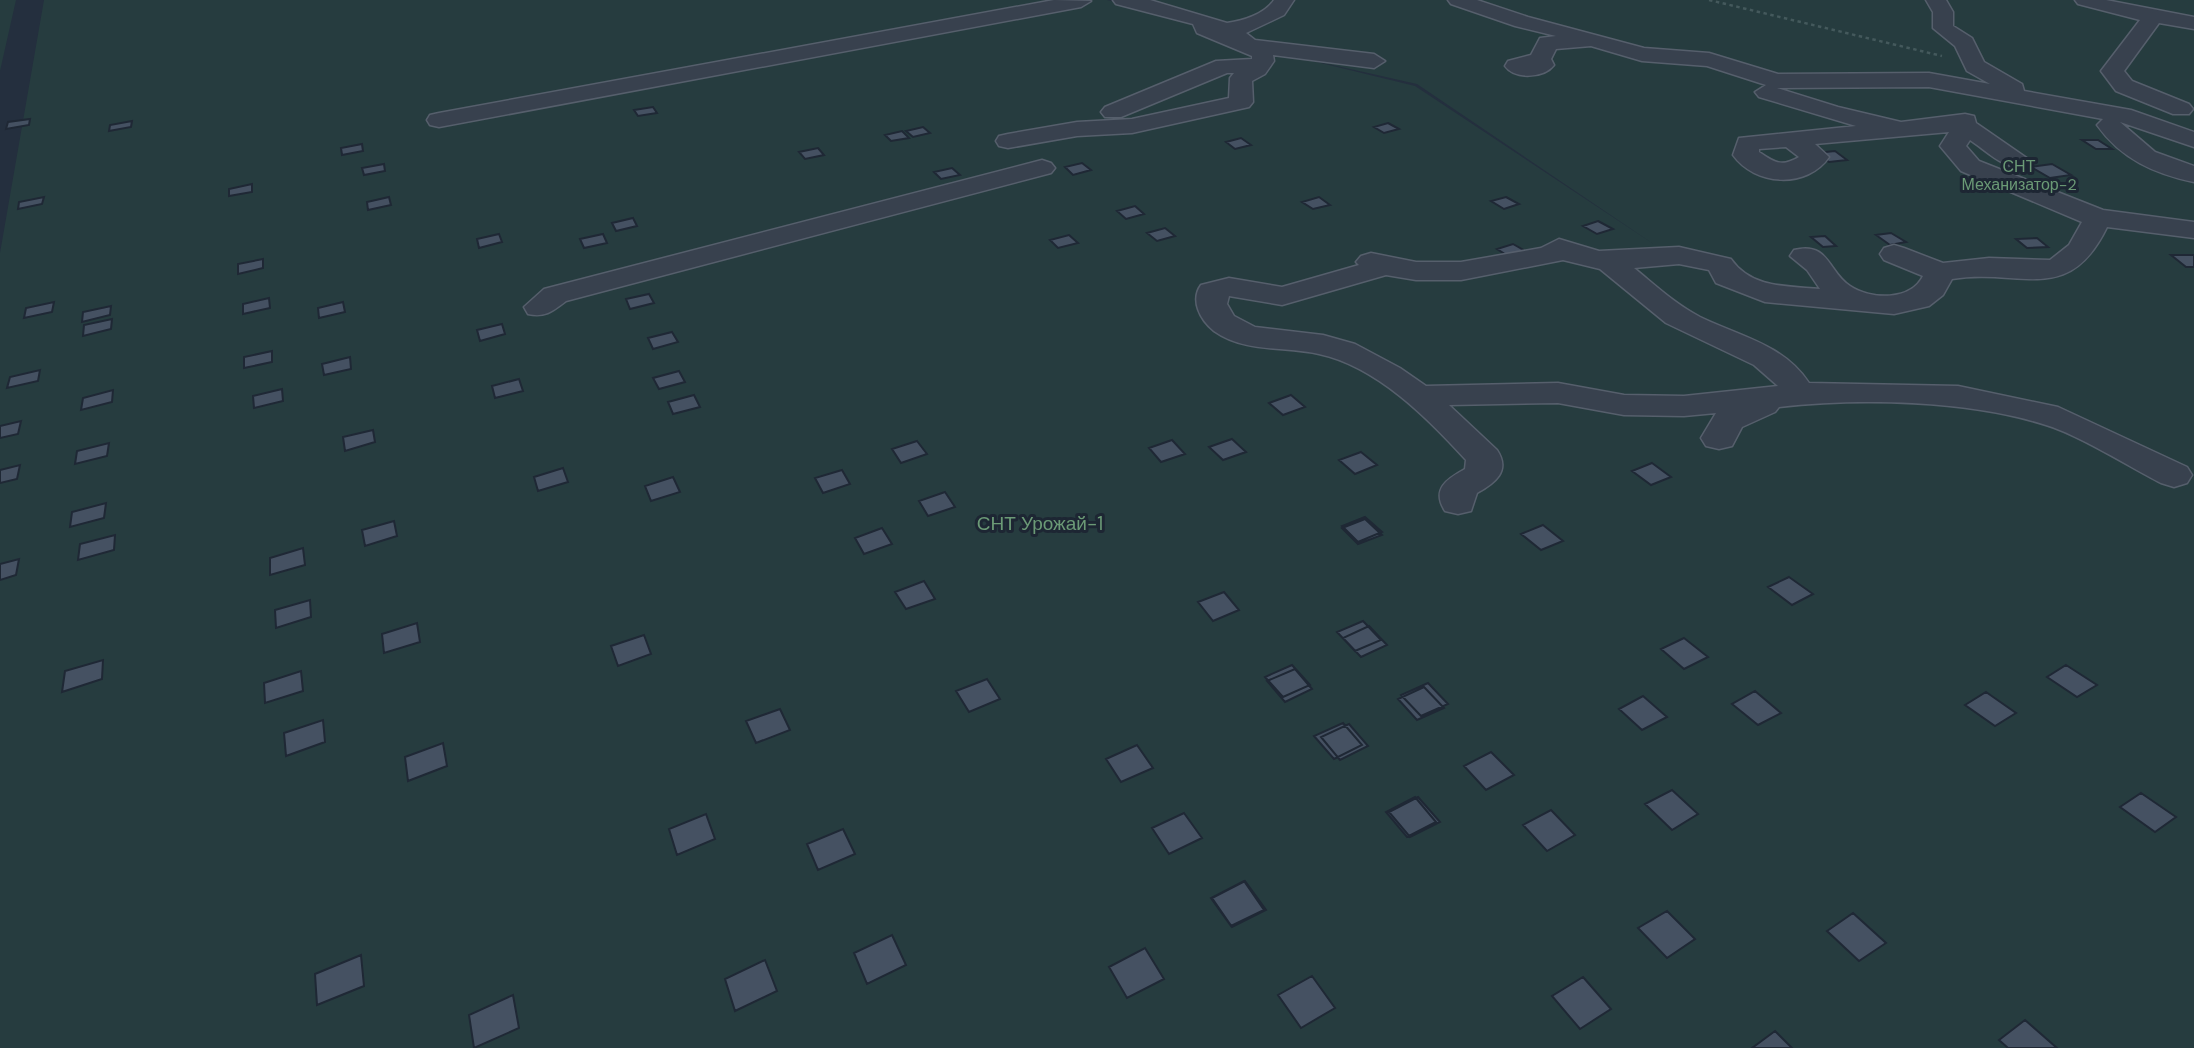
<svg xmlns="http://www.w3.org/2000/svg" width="2194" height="1048" font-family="'DM Sans',sans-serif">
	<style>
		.green { fill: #263c3f; fill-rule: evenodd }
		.building { fill: #455162; stroke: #1f2835; stroke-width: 2 }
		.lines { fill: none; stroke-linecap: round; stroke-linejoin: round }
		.minor-casing { stroke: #565f6c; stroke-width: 3 }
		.path { stroke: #44595c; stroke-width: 2.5; stroke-dasharray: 3.5 3.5; stroke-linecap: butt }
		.minor { fill: #38414e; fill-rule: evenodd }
		.labels { text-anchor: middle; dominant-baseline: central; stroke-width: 6; stroke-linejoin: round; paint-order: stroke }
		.far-park-label { font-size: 16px; fill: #6b9a76; stroke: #1d2633 }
		.park-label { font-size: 19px; fill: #6b9a76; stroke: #1d2633 }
	</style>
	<rect width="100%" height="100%" fill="#242f3e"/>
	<path class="green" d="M0 0H16L0 71Z
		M44 0H1107L1174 16 1131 0H2194V1048H0V253ZM1288 55 1417 84 1655 245 1415 86Z"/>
	<path class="building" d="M653 107 657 113 638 116 634 110Z
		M30 119 29 125 6 129 8 122Z
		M132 121 131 127 109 131 110 125Z
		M1388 123 1399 129 1384 133 1374 127Z
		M923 127 930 133 913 137 906 131Z
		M902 131 909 138 891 141 885 135Z
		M1241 138 1251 145 1235 149 1226 142Z
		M2082 140H2098L2112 149H2096Z
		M362 144 363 151 342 155 341 148Z
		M818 148 824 155 805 159 799 152Z
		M1835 151 1847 160 1829 162 1816 153Z
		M1082 163 1091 170 1073 175 1065 167Z
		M384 164 385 171 364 175 362 168Z
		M2052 164 2071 175 2050 178 2031 167Z
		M952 168 960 175 941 179 934 172Z
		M252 184V192L229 196V189Z
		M44 197 42 204 18 209 19 202Z
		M389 197 391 205 368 210 367 202Z
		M1319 197 1330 205 1313 209 1302 202Z
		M1506 197 1519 204 1504 209 1491 201Z
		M1135 206 1144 214 1126 219 1117 211Z
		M633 218 637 226 616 231 612 223Z
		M1598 221 1613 229 1597 234 1583 226Z
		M1165 228 1175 236 1157 241 1147 233Z
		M1891 233 1906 242 1890 245 1876 235Z
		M499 234 502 242 479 248 477 239Z
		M603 234 607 243 584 248 580 239Z
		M1069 235 1078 243 1058 248 1050 240Z
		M1825 236 1836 246 1823 247 1811 237Z
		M2037 238 2048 247 2027 248 2016 239Z
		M1513 244 1527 252 1511 258 1497 249Z
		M2171 255H2194V267H2186Z
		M263 259V268L238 274V264Z
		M649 294 654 303 630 309 626 299Z
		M269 298 270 308 243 314V304Z
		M54 302 52 312 24 318 26 308Z
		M343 302 345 312 319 318 318 308Z
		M111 306 110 315 82 322 83 312Z
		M112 319 111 329 83 336 84 325Z
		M502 324 505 334 480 341 477 330Z
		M672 332 678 342 653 349 648 338Z
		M272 351V362L244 368V357Z
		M350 357 351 369 324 375 322 364Z
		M40 370 38 381 7 388 10 377Z
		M679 371 685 382 659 389 653 378Z
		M519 379 523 391 495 398 492 386Z
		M282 389 283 401 254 408 253 396Z
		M113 390 112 402 81 410 83 398Z
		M694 395 700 407 673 414 668 402Z
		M1291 395 1305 407 1283 415 1269 403Z
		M21 421 18 434 0 438V426Z
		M373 430 375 442 345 451 343 437Z
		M1232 439 1246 452 1223 460 1209 447Z
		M1172 440 1185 454 1161 462 1149 448Z
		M917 441 927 454 901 463 892 449Z
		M109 443 107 456 75 464 77 451Z
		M1361 452 1377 465 1355 474 1339 460Z
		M1652 463 1671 477 1651 485 1632 471Z
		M20 465 17 479 0 483V470Z
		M563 468 568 482 538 491 534 477Z
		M842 470 850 484 823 493 815 478Z
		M673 477 680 492 651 501 645 486Z
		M945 492 955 507 928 516 919 501Z
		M106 503 104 518 70 527 72 512Z
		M1365 517 1382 532 1358 542 1342 526Z
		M1365 519 1382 535 1358 544 1342 528Z
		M394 521 397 536 365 546 362 530Z
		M1543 525 1563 541 1541 550 1521 534Z
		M882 528 892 544 864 554 855 538Z
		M115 535 114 550 78 560 80 544Z
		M303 548 305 565 270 575V558Z
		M19 559 16 575 0 580V564Z
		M1789 577 1813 594 1792 605 1768 587Z
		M924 581 935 599 906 609 895 592Z
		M1224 592 1239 610 1213 621 1198 602Z
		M310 600 311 617 276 628 275 610Z
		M1363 621 1381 640 1355 651 1337 632Z
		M417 623 420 642 384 653 382 634Z
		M1369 626 1387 645 1361 657 1343 638Z
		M644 635 651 654 618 666 611 646Z
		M1684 638 1708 657 1684 669 1661 649Z
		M103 660 102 679 62 692 65 671Z
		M1292 665 1310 685 1283 697 1265 677Z
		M2066 665 2097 685 2077 697 2047 677Z
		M1295 669 1312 689 1285 702 1267 681Z
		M301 671 303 691 265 703 264 683Z
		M987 679 1000 699 969 712 956 691Z
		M1428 683 1448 704 1421 716 1401 695Z
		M1424 687 1444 708 1417 720 1398 699Z
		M1755 691 1781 713 1758 725 1732 704Z
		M1986 692 2016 713 1995 726 1965 705Z
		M1643 696 1667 717 1642 730 1619 709Z
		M780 709 790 730 756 743 746 721Z
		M323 720 325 742 286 756 284 733Z
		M1343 723 1362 745 1334 759 1314 736Z
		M1349 724 1368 746 1340 760 1321 737Z
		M443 743 447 766 408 781 405 757Z
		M1137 745 1153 768 1121 782 1106 759Z
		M1491 752 1514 775 1486 790 1464 766Z
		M1672 790 1698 814 1672 830 1645 804Z
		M2141 793 2176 817 2155 832 2120 807Z
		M1415 797 1436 822 1407 837 1386 812Z
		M1418 797 1440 822 1410 837 1389 812Z
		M1551 810 1575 835 1547 851 1523 825Z
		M1184 813 1202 838 1169 854 1152 828Z
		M706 814 715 839 677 855 669 829Z
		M843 829 855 854 818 870 807 844Z
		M1244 881 1264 910 1231 926 1211 898Z
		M1245 881 1266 910 1232 927 1212 898Z
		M1667 911 1695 939 1667 958 1638 928Z
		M1853 913 1886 943 1859 961 1827 931Z
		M892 935 906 965 867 984 854 953Z
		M1145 948 1164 979 1127 998 1109 967Z
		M361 955 364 986 317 1005 315 974Z
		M765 960 777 991 735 1011 725 979Z
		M1312 976 1335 1008 1301 1028 1278 995Z
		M1583 977 1611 1009 1580 1029 1552 996Z
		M513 995 519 1028 474 1048 469 1015Z
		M2025 1020 2057 1048H2008L1999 1040Z
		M1775 1031 1792 1048H1752Z"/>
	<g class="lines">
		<g class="minor-casing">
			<path id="minor" d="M1054 0 1091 1 1081 7 439 127 430 125 427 120 430 115 439 113Z
				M1113 0H1150L1227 23C1243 21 1265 14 1274 0H1294L1284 15 1246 33 1255 40 1374 54 1385 61 1374 68 1273 55 1274 61 1265 74 1252 81 1253 102 1249 107 1132 133 1077 136 1008 148 999 146 996 141 999 136 1008 134 1077 122 1132 119 1229 98 1230 78 1234 73H1227L1121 117H1105L1101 112 1105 107 1216 61 1252 59V56L1197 33 1193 24 1116 4Z
				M1448 0H1477L1528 17 1644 48 1709 53 1778 74 1929 73 1990 84 1967 71 1955 46 1933 28V12L1926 0H1946L1953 12V26L1972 38 1984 62 2022 84 2024 91 2131 110 2194 132V147L2120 122 2155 152 2194 166V182C2155 174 2121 159 2097 125L2103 119 1929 87 1777 88 1838 107 1901 122 1965 114 1974 116 1976 123 2031 161 2027 166C2006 172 1987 151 1970 140L1966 146 1979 161 2103 210 2194 222V238L2107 227C2068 307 2022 268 1952 279L1943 295 1929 306 1894 314 1765 302 1716 283 1709 270 1679 264 1634 268C1655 285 1675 304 1700 317 1739 336 1783 344 1809 383L1958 386 2058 407 2187 467 2192 475 2187 483 2174 487 2161 483C2128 466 2079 435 2046 425 1968 400 1860 398 1779 407L1775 412 1742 427 1732 446 1719 449 1706 446 1701 438 1716 413 1684 416 1624 415 1558 403 1449 405 1497 450C1511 471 1495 483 1477 493L1471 511 1458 514 1445 511C1431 489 1447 479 1465 469L1466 460C1428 418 1376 366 1319 354 1284 346 1245 353 1214 331 1200 320 1190 300 1201 285L1229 278 1282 287 1359 265 1356 262 1361 256 1371 253 1416 262H1461L1541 248 1559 239 1599 251 1679 247 1731 259C1751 288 1786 286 1820 289L1807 270 1790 256 1794 250C1829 241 1828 272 1850 286 1871 300 1911 301 1923 276L1884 260 1880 254 1884 248 1894 245 1904 248 1943 263 1989 258 2050 260 2069 245 2082 222 1961 171 1940 146 1949 132 1815 144 1829 157C1807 189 1755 186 1733 155L1739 138 1856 126 1759 97 1755 92 1766 85 1707 66 1642 61 1591 46 1556 49 1551 59 1554 65C1544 78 1515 80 1505 66L1508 61 1531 55 1540 38 1556 36 1515 26 1451 4ZM1786 147 1799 157C1782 167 1775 163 1759 152V149ZM1563 260 1600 269 1666 323 1754 365 1778 386 1684 396 1624 395 1558 383 1426 386 1400 368 1355 344 1323 335 1255 327 1234 316 1227 304 1229 296 1282 305 1386 275 1416 280H1461Z
				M2075 0H2106L2194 17V29L2159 23 2124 71 2132 81 2189 104 2193 109 2189 114H2173L2116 91 2101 71 2140 20 2078 4Z
				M1042 160 1051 163 1055 168 1051 173 566 301C553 311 545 318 528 314L524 307 544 289Z"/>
		</g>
		<path class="path" d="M1709 0 1942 56"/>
		<use href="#minor" class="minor"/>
	</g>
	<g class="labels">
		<g class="far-park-label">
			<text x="2019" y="166">СНТ<tspan x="2019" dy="18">Механизатор-2</tspan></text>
		</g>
		<g class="park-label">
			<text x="1040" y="523">СНТ Урожай-1</text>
		</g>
	</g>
</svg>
